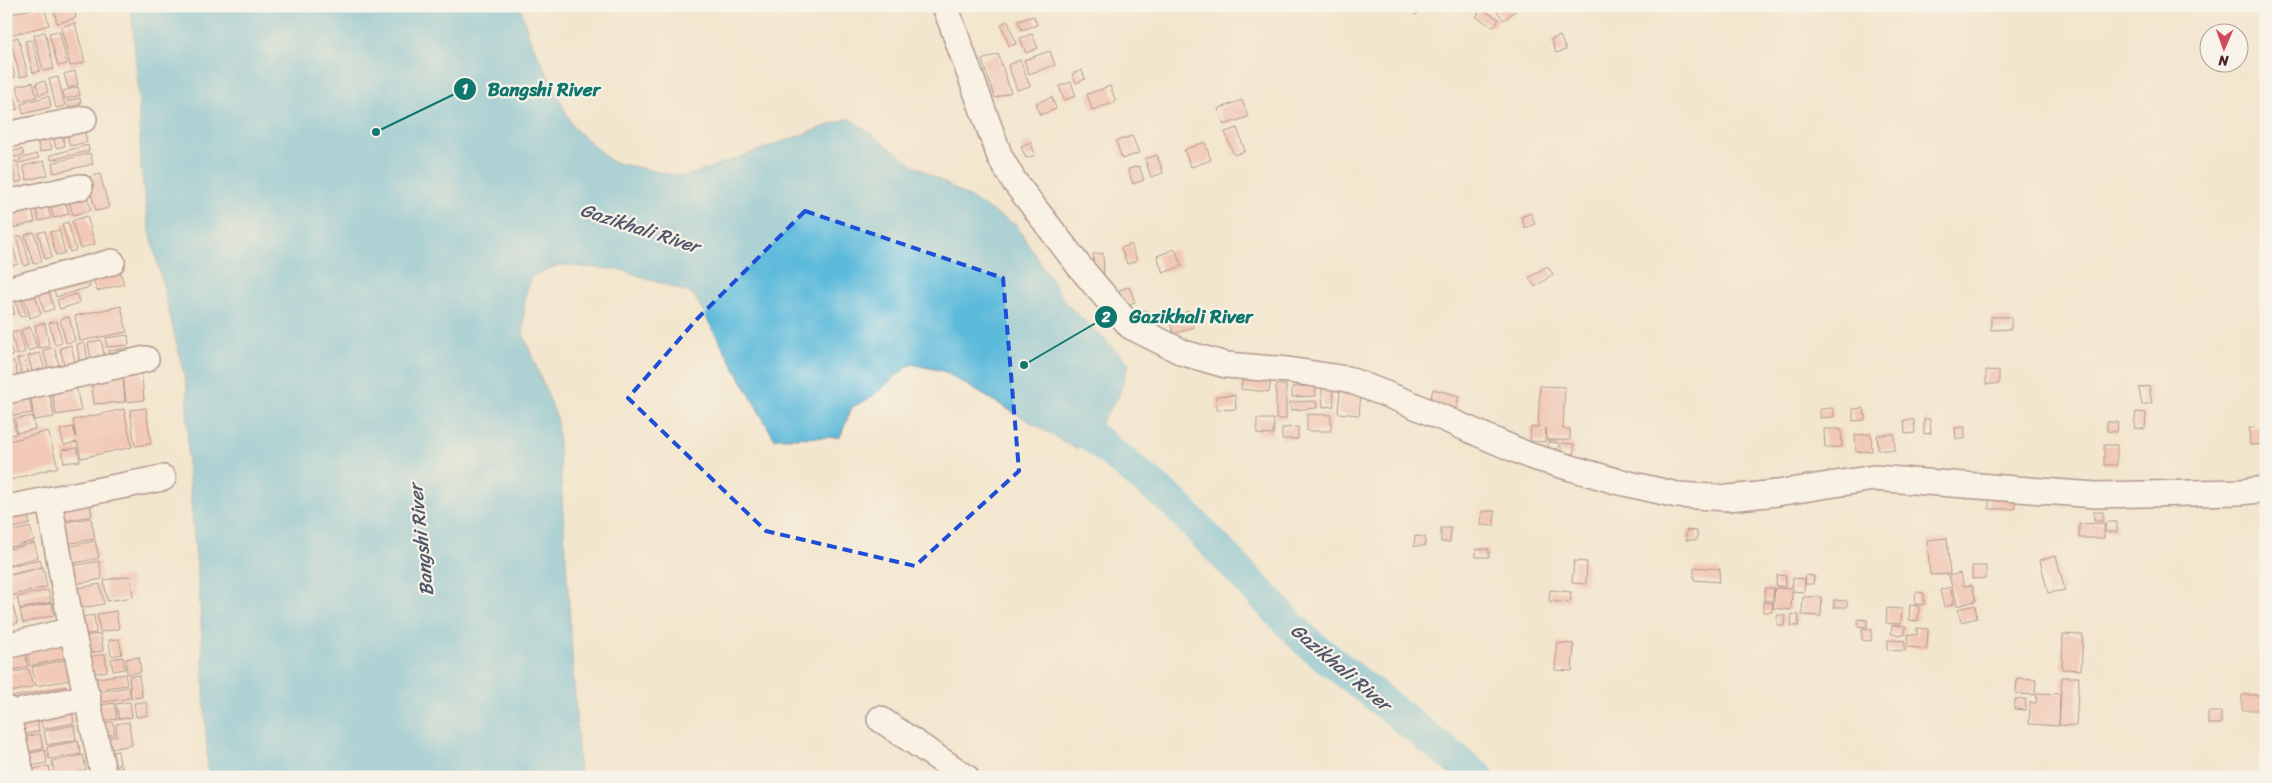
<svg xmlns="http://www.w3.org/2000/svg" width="2272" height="783" font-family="Sriracha,sans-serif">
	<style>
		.water { fill: #5cbadb; stroke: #536c83 }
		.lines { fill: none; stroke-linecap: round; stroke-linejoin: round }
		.river { stroke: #5cbadb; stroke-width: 32 }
		.building { fill: #f1a49b }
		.minor-casing { stroke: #633d43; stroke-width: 28 }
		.minor { stroke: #fff; stroke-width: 25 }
		.marked { fill: none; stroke: #1d4ed8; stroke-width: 4; stroke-dasharray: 10 6; stroke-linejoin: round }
		.labels { text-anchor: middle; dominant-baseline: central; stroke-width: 4.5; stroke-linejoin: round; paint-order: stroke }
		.water-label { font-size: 19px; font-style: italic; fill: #505569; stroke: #f7f3e8 }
		.leader { fill: none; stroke: #0f766e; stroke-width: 2 }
		.callout-dot { fill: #0f766e; stroke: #f7f3e8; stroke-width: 2 }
		.mark-label { font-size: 15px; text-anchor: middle; font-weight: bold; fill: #fff }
		.callout-label { font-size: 19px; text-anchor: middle; font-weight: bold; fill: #0f766e; stroke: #f7f3e8; stroke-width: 4.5; stroke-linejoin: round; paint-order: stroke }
	</style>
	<rect width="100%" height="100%" fill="#f7f3e8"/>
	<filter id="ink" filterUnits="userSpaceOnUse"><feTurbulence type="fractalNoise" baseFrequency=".02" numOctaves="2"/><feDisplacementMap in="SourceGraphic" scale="10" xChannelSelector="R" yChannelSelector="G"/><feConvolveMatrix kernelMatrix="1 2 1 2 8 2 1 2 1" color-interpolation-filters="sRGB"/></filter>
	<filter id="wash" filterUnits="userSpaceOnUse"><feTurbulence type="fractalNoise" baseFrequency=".0096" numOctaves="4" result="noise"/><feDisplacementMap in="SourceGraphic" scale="20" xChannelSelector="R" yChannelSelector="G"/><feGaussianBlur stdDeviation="1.12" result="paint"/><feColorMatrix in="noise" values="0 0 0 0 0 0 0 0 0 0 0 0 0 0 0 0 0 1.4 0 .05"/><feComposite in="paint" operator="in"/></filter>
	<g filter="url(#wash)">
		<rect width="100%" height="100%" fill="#f3e6ce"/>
		<path class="water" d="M131 6H520L529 37 573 127 612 162 684 177 849 118 912 164 1016 225 1066 303 1129 363 1118 398 1091 436 1076 449 943 371 911 364 870 398 852 407 840 437 774 438 693 294 622 270 559 265 532 276 525 296 523 334 557 418 580 777H208L200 602 188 470 187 387 148 223 141 169 138 88Z"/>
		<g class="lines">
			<path class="river" d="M1061 404 1091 436 1173 502 1307 642 1478 777"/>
		</g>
		<g id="blocks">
			<path class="building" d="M44 6 49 25 7 36 6 15Z
				M53 6H74L76 18 57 23Z
				M1405 6H1424L1416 15Z
				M1493 6H1513L1516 10 1504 20Z
				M1481 9 1499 19 1494 27 1476 17Z
				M1034 16 1037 25 1022 30 1018 21Z
				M1008 21 1016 44 1009 46 1001 24Z
				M75 23 85 62 70 66 61 27Z
				M59 31 67 64 58 66 49 33Z
				M45 32 54 69 43 71 34 35Z
				M1032 34 1038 48 1026 53 1020 38Z
				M1560 36 1566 50 1556 53 1551 39Z
				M18 37 28 75 20 77 10 39Z
				M32 40 40 71 33 73 25 41Z
				M6 43 15 77 6 79Z
				M1050 51 1055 65 1029 74 1024 60Z
				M998 54 1011 92 995 98 982 60Z
				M1020 60 1030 86 1017 90 1008 65Z
				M1082 70 1085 79 1076 83 1072 74Z
				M75 71 78 85 68 88 64 74Z
				M58 77 65 106 56 108 49 79Z
				M45 81 48 92 39 95 36 83Z
				M33 82 37 97 21 101 17 86Z
				M1071 82 1076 96 1064 100 1059 86Z
				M1110 86 1116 102 1092 110 1087 94Z
				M12 87 18 109 6 112V88Z
				M78 87 80 95 65 99 63 91Z
				M49 96 51 107 23 114 21 104Z
				M1052 97 1056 109 1040 115 1036 103Z
				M80 98 81 104 68 107 67 101Z
				M1242 100 1248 117 1224 125 1218 109Z
				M80 111 87 142 70 146 62 115Z
				M57 113 65 146 56 148 48 115Z
				M44 117 52 149 40 152 32 120Z
				M1237 128 1245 151 1234 155 1225 132Z
				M1132 136 1139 153 1122 159 1116 141Z
				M1031 142 1035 155 1026 158 1021 146Z
				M1205 142 1211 160 1191 167 1184 150Z
				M88 145 89 151 51 160 50 155Z
				M22 149 24 155 6 159V153Z
				M90 153 93 164 54 173 52 163Z
				M37 154 39 158 20 163 19 159Z
				M1157 155 1163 173 1151 177 1145 159Z
				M17 161 22 181 16 183 11 162Z
				M44 161 48 175 27 180 23 166Z
				M6 163H8L14 185 7 187Z
				M1139 166 1144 180 1133 184 1128 169Z
				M100 174 109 208 96 211 87 178Z
				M81 176 91 210 73 215 63 181Z
				M26 186 35 222 14 228 6 199Z
				M61 186 69 214 54 218 46 190Z
				M43 187 51 218 39 221 31 190Z
				M1531 213 1535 224 1525 228 1521 217Z
				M87 216 95 244 80 248 72 221Z
				M68 222 76 250 70 252 62 224Z
				M59 230 65 253 56 255 50 232Z
				M45 231 52 257 45 259 38 233Z
				M34 232 42 261 33 264 25 235Z
				M22 236 30 264 24 266 16 237Z
				M12 244 18 264 6 267V246Z
				M1131 244 1137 261 1127 264 1121 248Z
				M1175 249 1182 266 1163 273 1157 256Z
				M1103 253 1104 275H1095L1093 254Z
				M84 265 90 287 56 297 50 274Z
				M1547 266 1553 274 1535 287 1529 278Z
				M119 268 124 284 97 291 92 276Z
				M45 278 54 309 44 312 36 280Z
				M31 281 41 314 30 318 20 284Z
				M17 283 26 315 20 317 11 285Z
				M6 284 15 314 9 315 6 307Z
				M1129 287 1135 302 1125 306 1119 290Z
				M77 294 79 303 60 309 57 300Z
				M121 306 127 332 80 341 75 316Z
				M1147 310 1152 324 1146 327 1141 312Z
				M1189 311 1194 327 1174 334 1168 318Z
				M69 317 75 341 66 343 60 319Z
				M1991 317H2011V329L1991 330Z
				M57 321 62 343 55 345 49 323Z
				M45 323 49 346 39 348 35 325Z
				M30 327 37 348 28 351 21 330Z
				M19 331 25 352 17 355 11 333Z
				M6 334 13 356 6 358Z
				M128 335 129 345 107 347 106 338Z
				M101 340 105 359 92 362 88 343Z
				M85 343 88 363 80 365 77 344Z
				M71 345 76 366 65 368 60 348Z
				M54 347 60 369 49 372 43 350Z
				M129 348 131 357 109 359 108 351Z
				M40 353 46 375 34 379 28 356Z
				M24 357 30 380 24 381 17 359Z
				M14 361 20 382 12 384 6 363Z
				M141 365 144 400 126 402 123 375 125 402 94 404 91 375Z
				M1244 367 1272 371 1269 392 1241 389Z
				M1986 370 1999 371V384H1986Z
				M75 381 81 411 56 415 51 385Z
				M1321 382H1332L1334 406 1323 407Z
				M1276 385H1286V419H1276Z
				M1315 386 1316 396 1292 397V387Z
				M1540 386 1565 387 1563 429H1570V440H1547L1546 428 1545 442 1530 441 1531 427H1538Z
				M2149 386 2152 403 2142 405 2139 388Z
				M49 388 54 417 34 420 30 391Z
				M1433 389 1459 396 1455 412 1429 405Z
				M1340 391 1361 393 1359 415 1338 413Z
				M28 392 32 413 13 416 9 396Z
				M1235 395 1236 409 1217 410 1216 396Z
				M1316 401 1317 408 1291 410 1290 402Z
				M146 408 151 444 135 446 130 410Z
				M1833 408 1834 417 1820 418V409Z
				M1864 408 1865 420 1853 421V409Z
				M124 409 132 447 81 458 77 442 64 445 60 430 73 427 76 437 73 420Z
				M2136 412 2146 413 2145 429 2134 428Z
				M1307 414 1331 415V431H1307Z
				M12 416 16 434 6 435V417Z
				M32 416 35 429 17 433 15 419Z
				M1257 419H1274L1273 435 1257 434Z
				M1924 419H1930L1931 433 1924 434Z
				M1904 420H1914L1915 433 1905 434Z
				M2107 422H2118L2117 432 2107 431Z
				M1298 427V439H1282V428Z
				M1965 427V439H1956L1955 428Z
				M2266 427V444L2250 445 2249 428Z
				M1824 429H1841L1842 447 1825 448Z
				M48 431 58 467 6 481V442Z
				M1871 434 1872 451 1856 452 1855 435Z
				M1894 434 1895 450H1878L1877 435Z
				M1548 442 1559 443 1558 449 1548 448Z
				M1561 443 1574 444V454L1561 453Z
				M2104 445H2117V465H2104Z
				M77 448 80 461 64 463 62 450Z
				M1989 494H2015V509H1989Z
				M90 502 92 516 45 524 43 510Z
				M26 510 30 524 6 530V516Z
				M1482 511H1495L1494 526 1481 525Z
				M2094 512H2103V521H2094Z
				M91 518 95 539 49 547 46 525Z
				M2106 522H2117V532H2105Z
				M2104 523V538H2079V524Z
				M30 527 34 541 6 548V533Z
				M1441 528H1451L1450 542H1441Z
				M1686 530 1697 531V540H1686Z
				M1415 536 1425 537V546H1414Z
				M1947 538 1950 574 1930 575 1927 540Z
				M95 541 99 558 57 567 53 550Z
				M34 543 38 557 6 566V550Z
				M1476 549H1489V557H1476Z
				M2056 556 2065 590 2048 593 2040 560Z
				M40 559 42 567 6 575V567Z
				M99 561 102 579 60 587 56 569Z
				M1574 561 1587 562 1586 584 1572 583Z
				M1972 566H1986V578L1972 579Z
				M43 567 47 587 6 597V576Z
				M1694 567 1720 569 1719 582 1694 580Z
				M1960 573 1964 586 1972 585 1976 601 1957 606 1949 576Z
				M1777 575 1786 576 1785 587 1776 586Z
				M1806 575 1814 576 1813 584H1805Z
				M130 576 133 597 107 601 104 580Z
				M1793 578 1805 579 1804 592 1792 591 1791 610 1773 608 1775 588 1792 589Z
				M100 584 104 604 64 611 60 591Z
				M1950 587 1954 604 1944 607 1940 590Z
				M1765 588H1774L1773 601 1764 600Z
				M48 590 51 602 20 609 17 597Z
				M1550 590 1571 592 1570 603 1549 601Z
				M1916 592 1924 593V605L1915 604Z
				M1803 597H1822L1821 616 1802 615Z
				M1834 600 1847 601V607H1834Z
				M1763 602 1773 603 1772 612H1763Z
				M52 603 54 615 23 623 20 610Z
				M12 604 18 623 7 626 6 605Z
				M1910 605 1919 606 1918 621 1909 620Z
				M1975 605 1977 618 1961 622 1958 609Z
				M1887 608 1902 609 1901 624 1886 623Z
				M116 611 119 629 100 632 97 614Z
				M1792 614 1799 615 1798 626H1791Z
				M94 615 96 633 70 636 67 620Z
				M1777 615H1785L1784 626 1777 625Z
				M1858 619 1867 620V627L1858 626Z
				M1892 625 1906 626 1905 635 1891 634Z
				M1862 628 1872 629 1871 641 1862 640Z
				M1917 628 1928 629 1927 649 1908 647V634L1917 635Z
				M101 634 103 651 71 656 69 638Z
				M2063 634 2083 635 2081 670 2062 669Z
				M119 639 122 654 111 656 109 640Z
				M1888 640 1905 641V651L1887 650Z
				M62 643 65 658 30 666 27 650Z
				M1557 643 1574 644 1572 671 1555 670Z
				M25 651 28 667 6 671V655Z
				M105 654 107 671 78 676 75 659Z
				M123 657 125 669 113 671 111 659Z
				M139 657 141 672 127 674 126 659Z
				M66 660 70 680 36 686 32 667Z
				M29 669 33 687 6 693V674Z
				M125 674 127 685 79 692 77 681Z
				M139 675 142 697 131 698 129 676Z
				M2062 677H2079L2076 726 2059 725Z
				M2017 678 2036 679 2035 695 2016 694Z
				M67 686 69 698 6 711V698Z
				M129 687 131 698 82 705 81 695Z
				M2037 693 2060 694 2059 726 2029 724 2030 702 2036 703Z
				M2242 695H2265V710H2242Z
				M2015 699H2026L2025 710 2014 709Z
				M130 702 132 717 119 719 116 704Z
				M146 702 148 715 136 717 134 703Z
				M114 703 117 719 85 723 83 708Z
				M72 710 74 723 43 729 40 717Z
				M2208 712H2221V724H2208Z
				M37 718 39 731 11 737 9 724Z
				M113 722 115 734 90 738 88 726Z
				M129 722 132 745 94 752 92 740 117 736 116 724Z
				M74 725 76 740 47 745 44 731Z
				M40 734 43 749 16 754 13 739Z
				M78 741 81 754 49 759 47 747Z
				M45 750 47 763 19 768 17 756Z
				M118 751 120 764 94 769 92 755Z
				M83 755 86 770 55 777 52 761Z
				M49 766 51 777H22L21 771Z
				M122 766 124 777H97L96 771Z"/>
		</g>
	</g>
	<g filter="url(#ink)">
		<use href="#blocks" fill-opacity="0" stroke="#633d43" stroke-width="1"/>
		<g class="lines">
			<g class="minor-casing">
				<path id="minor" d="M945 6 1000 157 1014 181 1079 266 1130 326 1184 353 1226 365 1288 370 1347 379 1406 402 1530 456 1616 481 1677 495 1729 498 1777 493 1874 478 2095 495 2241 492 2266 489
					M6 135 84 119
					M6 203 80 187
					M6 290 112 262
					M6 391 146 359
					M49 501 72 630 104 777
					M6 508 163 478
					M6 646 72 630
					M6 708 22 777
					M8 714 88 697
					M880 719 966 777"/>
			</g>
			<use href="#minor" class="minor"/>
		</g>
	</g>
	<path d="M0 0H2272V783H0ZM805 211 1003 278 1019 471 915 566 766 531 628 398 697 319Z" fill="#f3e6ce" fill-opacity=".55" fill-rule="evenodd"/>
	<path class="marked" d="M805 211 1003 278 1019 471 915 566 766 531 628 398 697 319Z"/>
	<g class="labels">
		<g class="water-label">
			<text transform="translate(640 228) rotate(18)">Gazikhali River</text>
			<text transform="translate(421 540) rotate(-96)">Bangshi River</text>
			<text transform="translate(1341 667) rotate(40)">Gazikhali River</text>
		</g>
	</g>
	<path class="leader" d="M376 132L465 89M1024 365L1106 317"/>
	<g class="callout-dot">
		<circle cx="376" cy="132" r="5"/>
		<circle cx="1024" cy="365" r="5"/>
		<circle cx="465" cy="89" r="12"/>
		<circle cx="1106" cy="317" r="12"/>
	</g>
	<g class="mark-label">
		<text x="465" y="94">1</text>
		<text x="1106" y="322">2</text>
	</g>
	<g class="callout-label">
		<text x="544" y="96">Bangshi River</text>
		<text x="1191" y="323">Gazikhali River</text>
	</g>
	<rect width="2272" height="783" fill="none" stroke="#f7f3e8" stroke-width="25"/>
	<g transform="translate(2224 48) rotate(182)"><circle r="24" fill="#f7f3e8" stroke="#b29e9c"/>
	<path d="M0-4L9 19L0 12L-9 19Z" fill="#d1495b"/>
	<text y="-8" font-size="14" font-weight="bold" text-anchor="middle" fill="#4a1f2b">N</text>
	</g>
</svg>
